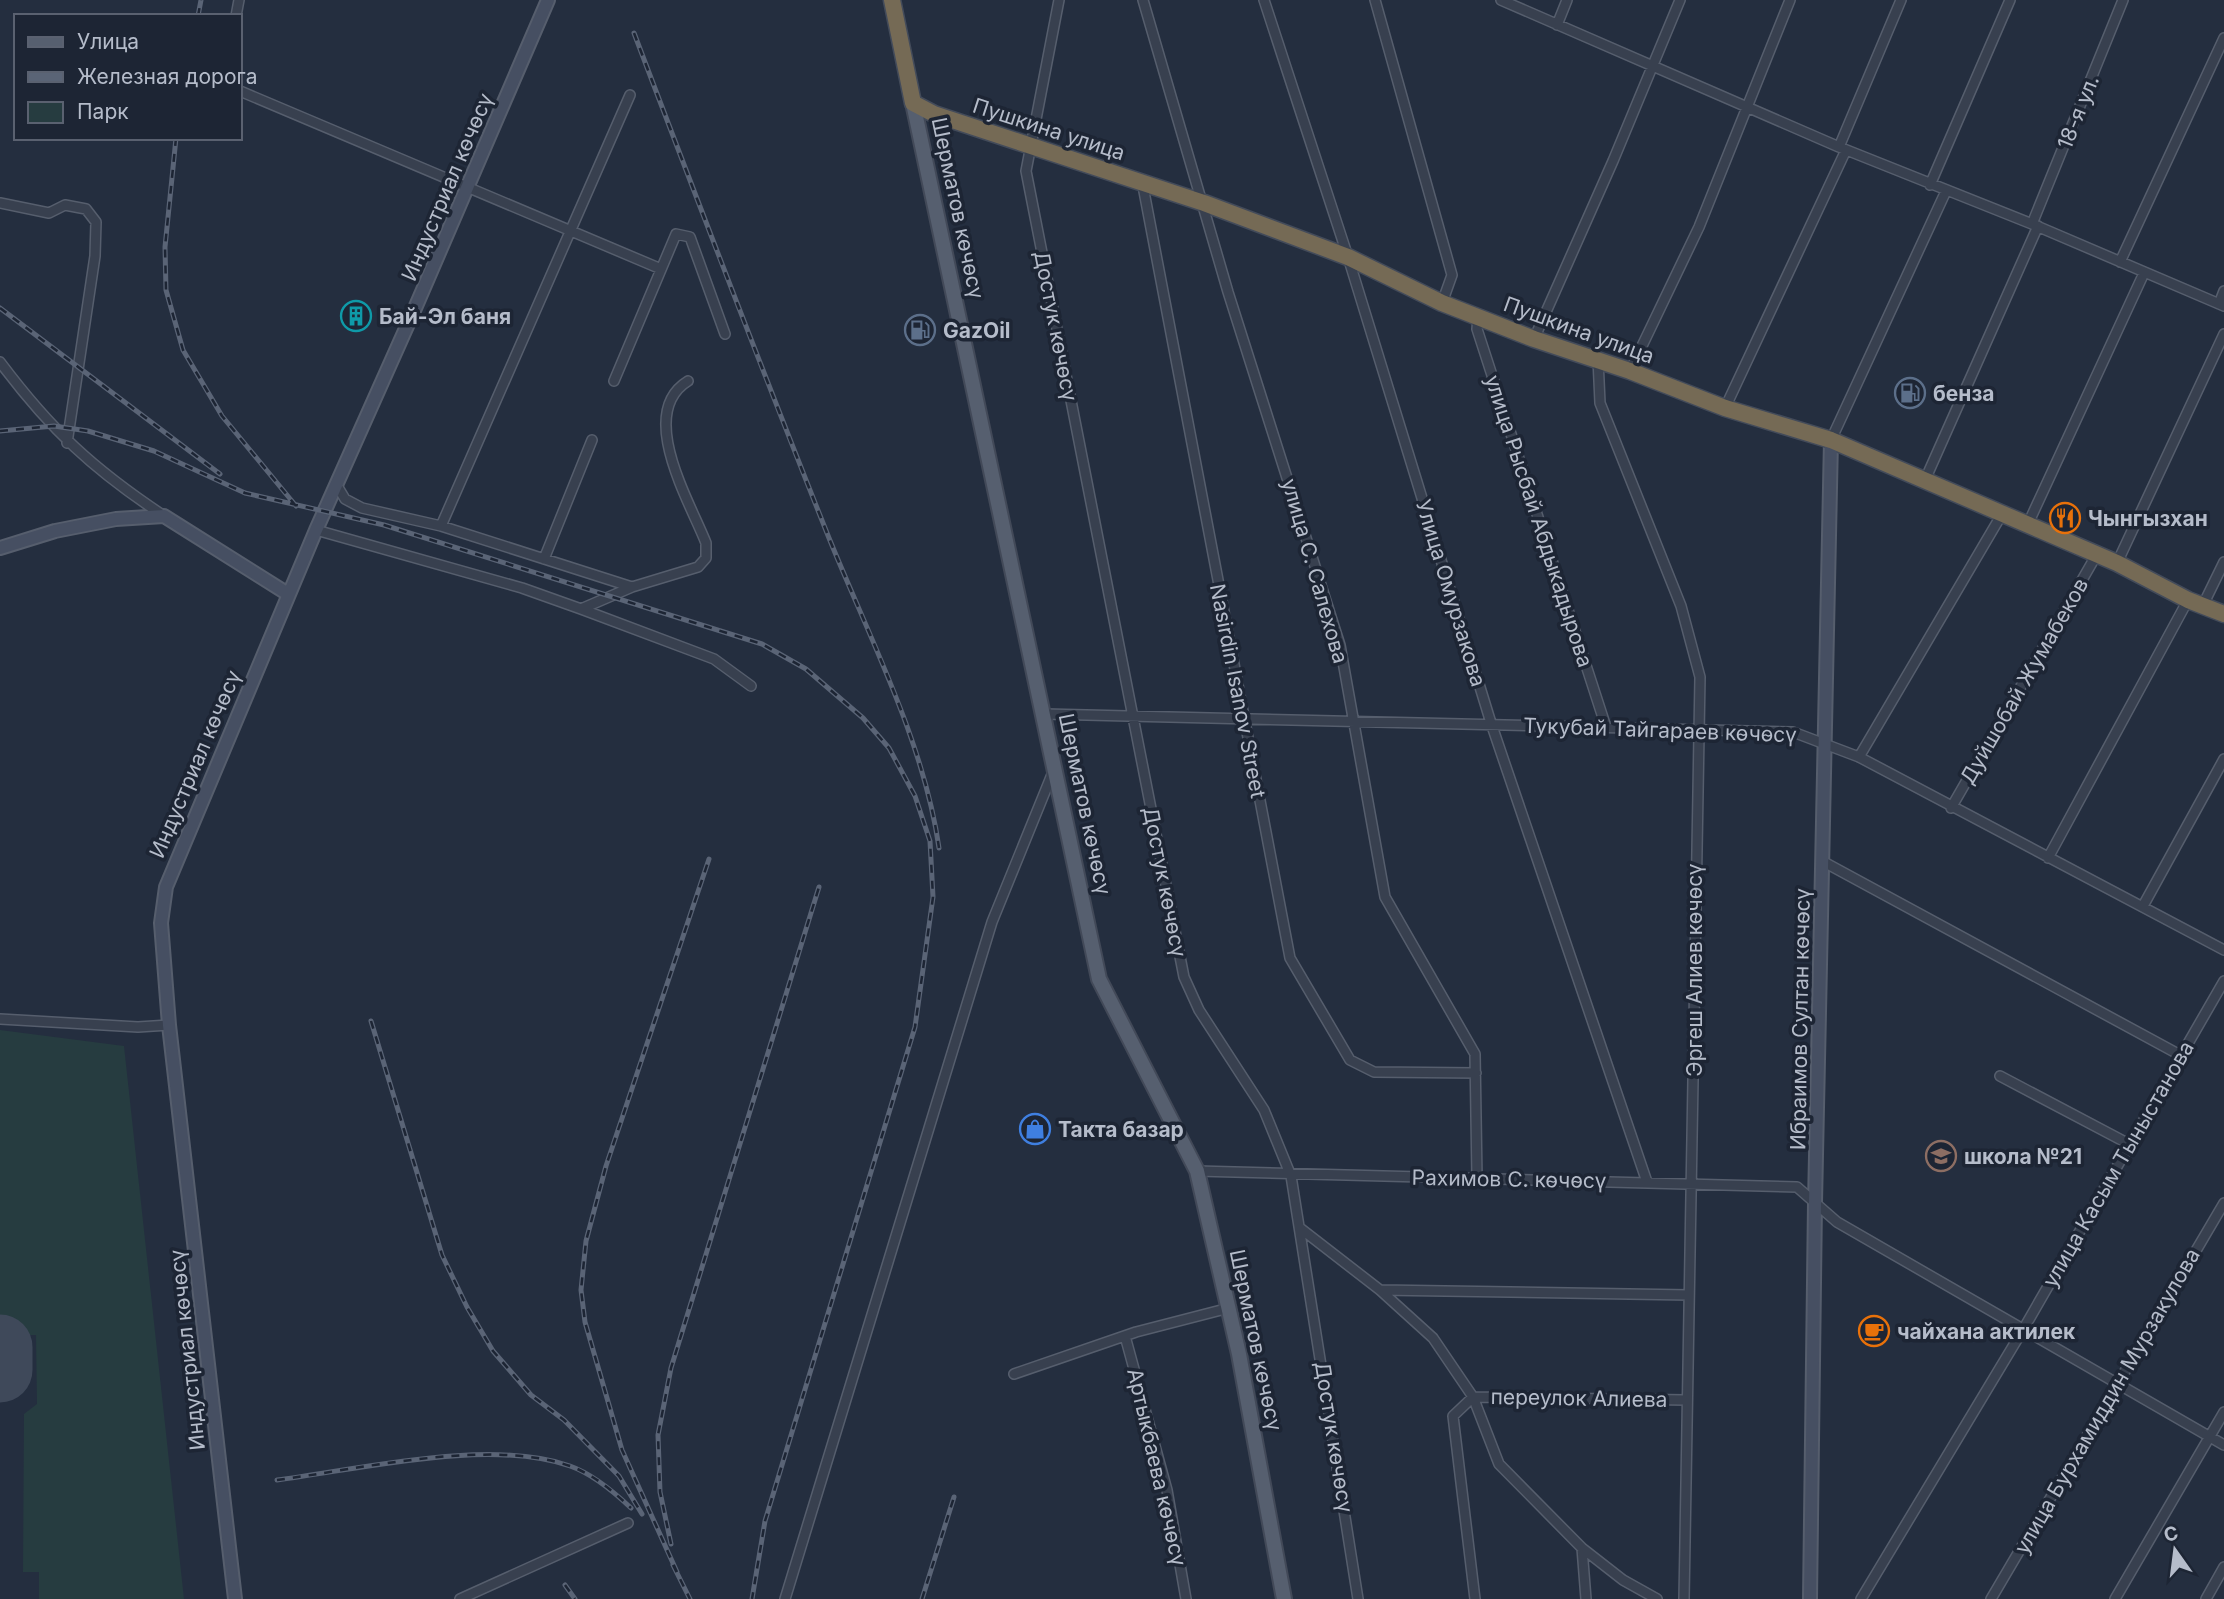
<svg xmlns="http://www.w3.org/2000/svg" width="2224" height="1599" font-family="Inter,sans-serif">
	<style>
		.green { fill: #263c40 }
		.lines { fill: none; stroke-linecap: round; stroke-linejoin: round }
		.runway { stroke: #3f495a; stroke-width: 65 }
		.street-casing { stroke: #565e6d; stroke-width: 12 }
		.secondary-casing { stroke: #565e6d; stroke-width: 16 }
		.primary-casing { stroke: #424958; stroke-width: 18 }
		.highway-casing { stroke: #434b5a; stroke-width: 19 }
		.street { stroke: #38404f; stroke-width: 9 }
		.secondary { stroke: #464f62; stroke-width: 12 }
		.primary { stroke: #565f6f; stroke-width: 14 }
		.highway { stroke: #756a55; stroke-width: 16 }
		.rail-casing { stroke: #5a6476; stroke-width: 5 }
		.rail { stroke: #1d2534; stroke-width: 2.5; stroke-dasharray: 8; stroke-linecap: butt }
		.labels { text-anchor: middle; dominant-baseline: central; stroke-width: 7; stroke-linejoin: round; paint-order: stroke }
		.street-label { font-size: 21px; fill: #b5bcca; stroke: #1d2534 }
		.poi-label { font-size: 21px; font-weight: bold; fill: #b5bcca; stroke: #1d2534; text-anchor: start }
	</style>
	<rect width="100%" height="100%" fill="#242e3f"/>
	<path class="green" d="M0 1030 124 1046 184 1599H39V1572H23L24 1414 37 1404 36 1335H0Z"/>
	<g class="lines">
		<path class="runway" d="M0 1370V1347"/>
		<g class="street-casing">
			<path id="street" d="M1059 0 1026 171 1184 977 1199 1010 1264 1110 1291 1176 1358 1599
				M1143 0 1228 292 1340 645 1385 897 1475 1054 1477 1178
				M1264 0 1348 257 1491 723 1647 1182
				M1375 0 1452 275 1442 303
				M1501 0 1839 147 2032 224 2224 306
				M236 16 239 0
				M1557 25 1567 0
				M240 91 661 269
				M1839 147 1901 0
				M1142 181 1290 958 1350 1060 1374 1072 1476 1073
				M1930 185 2010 0
				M0 203 49 213 65 205 86 209 96 222 95 256 67 443
				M2032 224 2123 0
				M2120 262 2224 38
				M2219 304 2224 291
				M1478 316 1477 329 1606 727
				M1534 339 1613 161 1680 0
				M1598 359 1600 403 1681 606 1700 677 1684 1599
				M0 362C51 430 93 469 164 516
				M1630 371 1699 227 1790 0
				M614 381 676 234 690 237 725 334
				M1725 408 1846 150
				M1831 440 1946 191
				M1925 480 2038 226
				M336 484 345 499 362 508 441 526 632 587
				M441 526 630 95
				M2027 526 2144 273
				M316 530 522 588 581 609 714 659 751 686
				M544 559 592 440
				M2117 563 2224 334
				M2203 605 2224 562
				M581 609 632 587 698 567 706 558V543C690 502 636 413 688 381
				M1045 714 1793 732 1859 757 2224 950
				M1859 757 2002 514
				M1951 808 2097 554
				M2048 858 2188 600
				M1822 861 2180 1055
				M2143 906 2224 759
				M0 1019 138 1027 169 1025
				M2000 1076 2129 1144
				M1197 1171 1797 1187 1837 1222 2224 1445
				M1300 1228 1380 1290 1433 1338 1473 1397 1499 1464 1582 1548 1623 1580 1657 1599
				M1380 1290 1689 1295
				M1125 1336 1167 1490 1186 1599
				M1014 1374 1136 1332 1229 1308
				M1582 1548 1586 1599
				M460 1599 628 1523
				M785 1599 992 922 1053 772
				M1475 1599 1453 1416 1473 1397 1686 1400
				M1861 1599 2024 1328 2224 981
				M1991 1599 2224 1203
				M2115 1599 2224 1412
				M2206 1599 2224 1567"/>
		</g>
		<g class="secondary-casing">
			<path id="secondary" d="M0 548 55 531 116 519 164 516 288 594
				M235 1599 169 1025 161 923 166 887 316 530 416 306 548 0
				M1810 1599 1815 1203 1831 440"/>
		</g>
		<g class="primary-casing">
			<path id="primary" d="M913 103 1099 979 1197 1171 1239 1354 1284 1599"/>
		</g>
		<g class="highway-casing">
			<path id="highway" d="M892 0 913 103 934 114 1204 203 1348 257 1442 303 1534 339 1630 371 1725 408 1831 440 2117 563 2188 600 2224 614"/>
		</g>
		<use href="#street" class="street"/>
		<use href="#secondary" class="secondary"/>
		<use href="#primary" class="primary"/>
		<use href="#highway" class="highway"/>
		<g class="rail-casing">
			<path id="rail" d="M198 16 201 0
				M634 33C698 202 762 370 829 538 869 637 924 742 939 848
				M176 138 165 247 166 290 183 350 222 416 296 506
				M0 308 220 474
				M0 431 54 426 88 431 154 451 245 493 384 525 762 644 806 669 863 718 889 748 915 796 930 841 933 897 915 1027 765 1521 752 1599
				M371 1021 442 1255 467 1307 493 1351 531 1395 564 1420 619 1476 642 1514
				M277 1480C361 1469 490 1438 570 1466 593 1474 614 1492 631 1508
				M671 1544 660 1492 658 1435 671 1368 819 887
				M673 1565 690 1599
				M677 1572 622 1450 585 1322 581 1290 586 1241 606 1166 709 859
				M565 1585 575 1599
				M922 1599 954 1497"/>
		</g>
		<use href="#rail" class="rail"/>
	</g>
	<defs>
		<g id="building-ring" transform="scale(1.575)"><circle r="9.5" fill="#1d2534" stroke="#0f9aa8" stroke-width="1.5"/><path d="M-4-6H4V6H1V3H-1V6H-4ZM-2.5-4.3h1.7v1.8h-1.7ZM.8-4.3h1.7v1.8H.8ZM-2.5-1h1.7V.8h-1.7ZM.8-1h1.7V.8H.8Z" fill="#0f9aa8"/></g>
		<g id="fuel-ring" transform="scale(1.575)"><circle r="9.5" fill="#1d2534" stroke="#5c6f8a" stroke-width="1.5"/><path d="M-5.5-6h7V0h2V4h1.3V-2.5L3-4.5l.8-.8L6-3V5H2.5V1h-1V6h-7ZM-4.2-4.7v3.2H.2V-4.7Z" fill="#5c6f8a"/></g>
		<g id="restaurant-ring" transform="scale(1.575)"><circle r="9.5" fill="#1d2534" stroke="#e8710a" stroke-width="1.5"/><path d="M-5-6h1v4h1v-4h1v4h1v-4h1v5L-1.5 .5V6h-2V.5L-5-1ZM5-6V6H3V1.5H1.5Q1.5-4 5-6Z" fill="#e8710a"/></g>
		<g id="shop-ring" transform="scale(1.575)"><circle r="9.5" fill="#1d2534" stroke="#3f7fe0" stroke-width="1.5"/><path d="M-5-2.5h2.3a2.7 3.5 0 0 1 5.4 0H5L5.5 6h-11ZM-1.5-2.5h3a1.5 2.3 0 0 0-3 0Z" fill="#3f7fe0"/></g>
		<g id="school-ring" transform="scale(1.575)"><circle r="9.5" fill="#1d2534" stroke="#8d6e63" stroke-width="1.5"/><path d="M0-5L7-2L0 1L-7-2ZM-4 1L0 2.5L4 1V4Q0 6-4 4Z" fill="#8d6e63"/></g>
		<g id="cafe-ring" transform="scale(1.575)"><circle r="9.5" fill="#1d2534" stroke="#e8710a" stroke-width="1.5"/><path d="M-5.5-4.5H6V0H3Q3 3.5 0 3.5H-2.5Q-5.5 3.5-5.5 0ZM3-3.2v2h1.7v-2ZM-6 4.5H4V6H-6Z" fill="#e8710a"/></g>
	</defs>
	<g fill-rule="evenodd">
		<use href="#building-ring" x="356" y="316"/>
		<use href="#fuel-ring" x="920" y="330"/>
		<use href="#fuel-ring" x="1910" y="393"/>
		<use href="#restaurant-ring" x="2065" y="518"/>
		<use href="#shop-ring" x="1035" y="1129"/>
		<use href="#school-ring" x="1941" y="1156"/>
		<use href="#cafe-ring" x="1874" y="1331"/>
	</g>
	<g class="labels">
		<g class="street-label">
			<text transform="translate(2078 112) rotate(-68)">18-я ул.</text>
			<text transform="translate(1049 129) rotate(18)">Пушкина улица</text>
			<text transform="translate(447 187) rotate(-67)">Индустриал көчөсү</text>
			<text transform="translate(958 208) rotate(78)">Шерматов көчөсү</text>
			<text transform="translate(1056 326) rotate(79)">Достук көчөсү</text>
			<text transform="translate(1579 330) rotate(20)">Пушкина улица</text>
			<text transform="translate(1539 521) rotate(72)">улица Рысбай Абдыкадырова</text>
			<text transform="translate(1315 571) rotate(74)">улица С. Салехова</text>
			<text transform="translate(1451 593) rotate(73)">Улица Омурзакова</text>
			<text transform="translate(2024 681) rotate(-60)">Дуйшобай Жумабеков</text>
			<text transform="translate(1238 691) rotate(79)">Nasirdin Isanov Street</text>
			<text transform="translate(1660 730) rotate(2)">Тукубай Тайгараев көчөсү</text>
			<text transform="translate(195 764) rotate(-67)">Индустриал көчөсү</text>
			<text transform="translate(1085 804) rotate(78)">Шерматов көчөсү</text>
			<text transform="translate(1165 882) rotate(79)">Достук көчөсү</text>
			<text transform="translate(1694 970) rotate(-90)">Эргеш Алиев көчөсү</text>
			<text transform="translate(1800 1019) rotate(-89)">Ибраимов Султан көчөсү</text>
			<text transform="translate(2118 1164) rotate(-60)">улица Касым Тыныстанова</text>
			<text transform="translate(1509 1179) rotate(1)">Рахимов С. көчөсү</text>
			<text transform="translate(1256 1340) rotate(78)">Шерматов көчөсү</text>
			<text transform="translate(187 1350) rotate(-96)">Индустриал көчөсү</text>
			<text transform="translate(1579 1398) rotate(1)">переулок Алиева</text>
			<text transform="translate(2107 1401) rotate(-60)">улица Бурхамиддин Мурзакулова</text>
			<text transform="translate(1334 1437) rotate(81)">Достук көчөсү</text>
			<text transform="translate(1157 1467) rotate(77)">Артыкбаева көчөсү</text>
		</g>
		<g class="poi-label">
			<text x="379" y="316">Бай-Эл баня</text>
			<text x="943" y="330">GazOil</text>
			<text x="1933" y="393">бенза</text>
			<text x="2088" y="518">Чынгызхан</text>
			<text x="1058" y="1129">Такта базар</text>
			<text x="1964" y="1156">школа №21</text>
			<text x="1897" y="1331">чайхана актилек</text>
		</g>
	</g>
	<rect x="14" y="14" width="228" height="126" fill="#1d2534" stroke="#5a6170" stroke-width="2"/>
	<rect x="28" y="37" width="35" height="10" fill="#565f6f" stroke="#5a6170" stroke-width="2"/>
	<text x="77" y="49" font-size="21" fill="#b5bcca">Улица</text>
	<rect x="28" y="72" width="35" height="10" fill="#5a6476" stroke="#5a6170" stroke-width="2"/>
	<text x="77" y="84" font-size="21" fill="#b5bcca">Железная дорога</text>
	<rect x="28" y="102" width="35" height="21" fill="#263c40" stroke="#5a6170" stroke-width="2"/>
	<text x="77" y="119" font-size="21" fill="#b5bcca">Парк</text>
	<g transform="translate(2175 1550) rotate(346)" stroke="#1d2534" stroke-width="5" paint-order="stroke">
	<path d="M0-5L12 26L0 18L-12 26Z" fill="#b5bcca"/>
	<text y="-10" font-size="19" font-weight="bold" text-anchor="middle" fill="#b5bcca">С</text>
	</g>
</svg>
